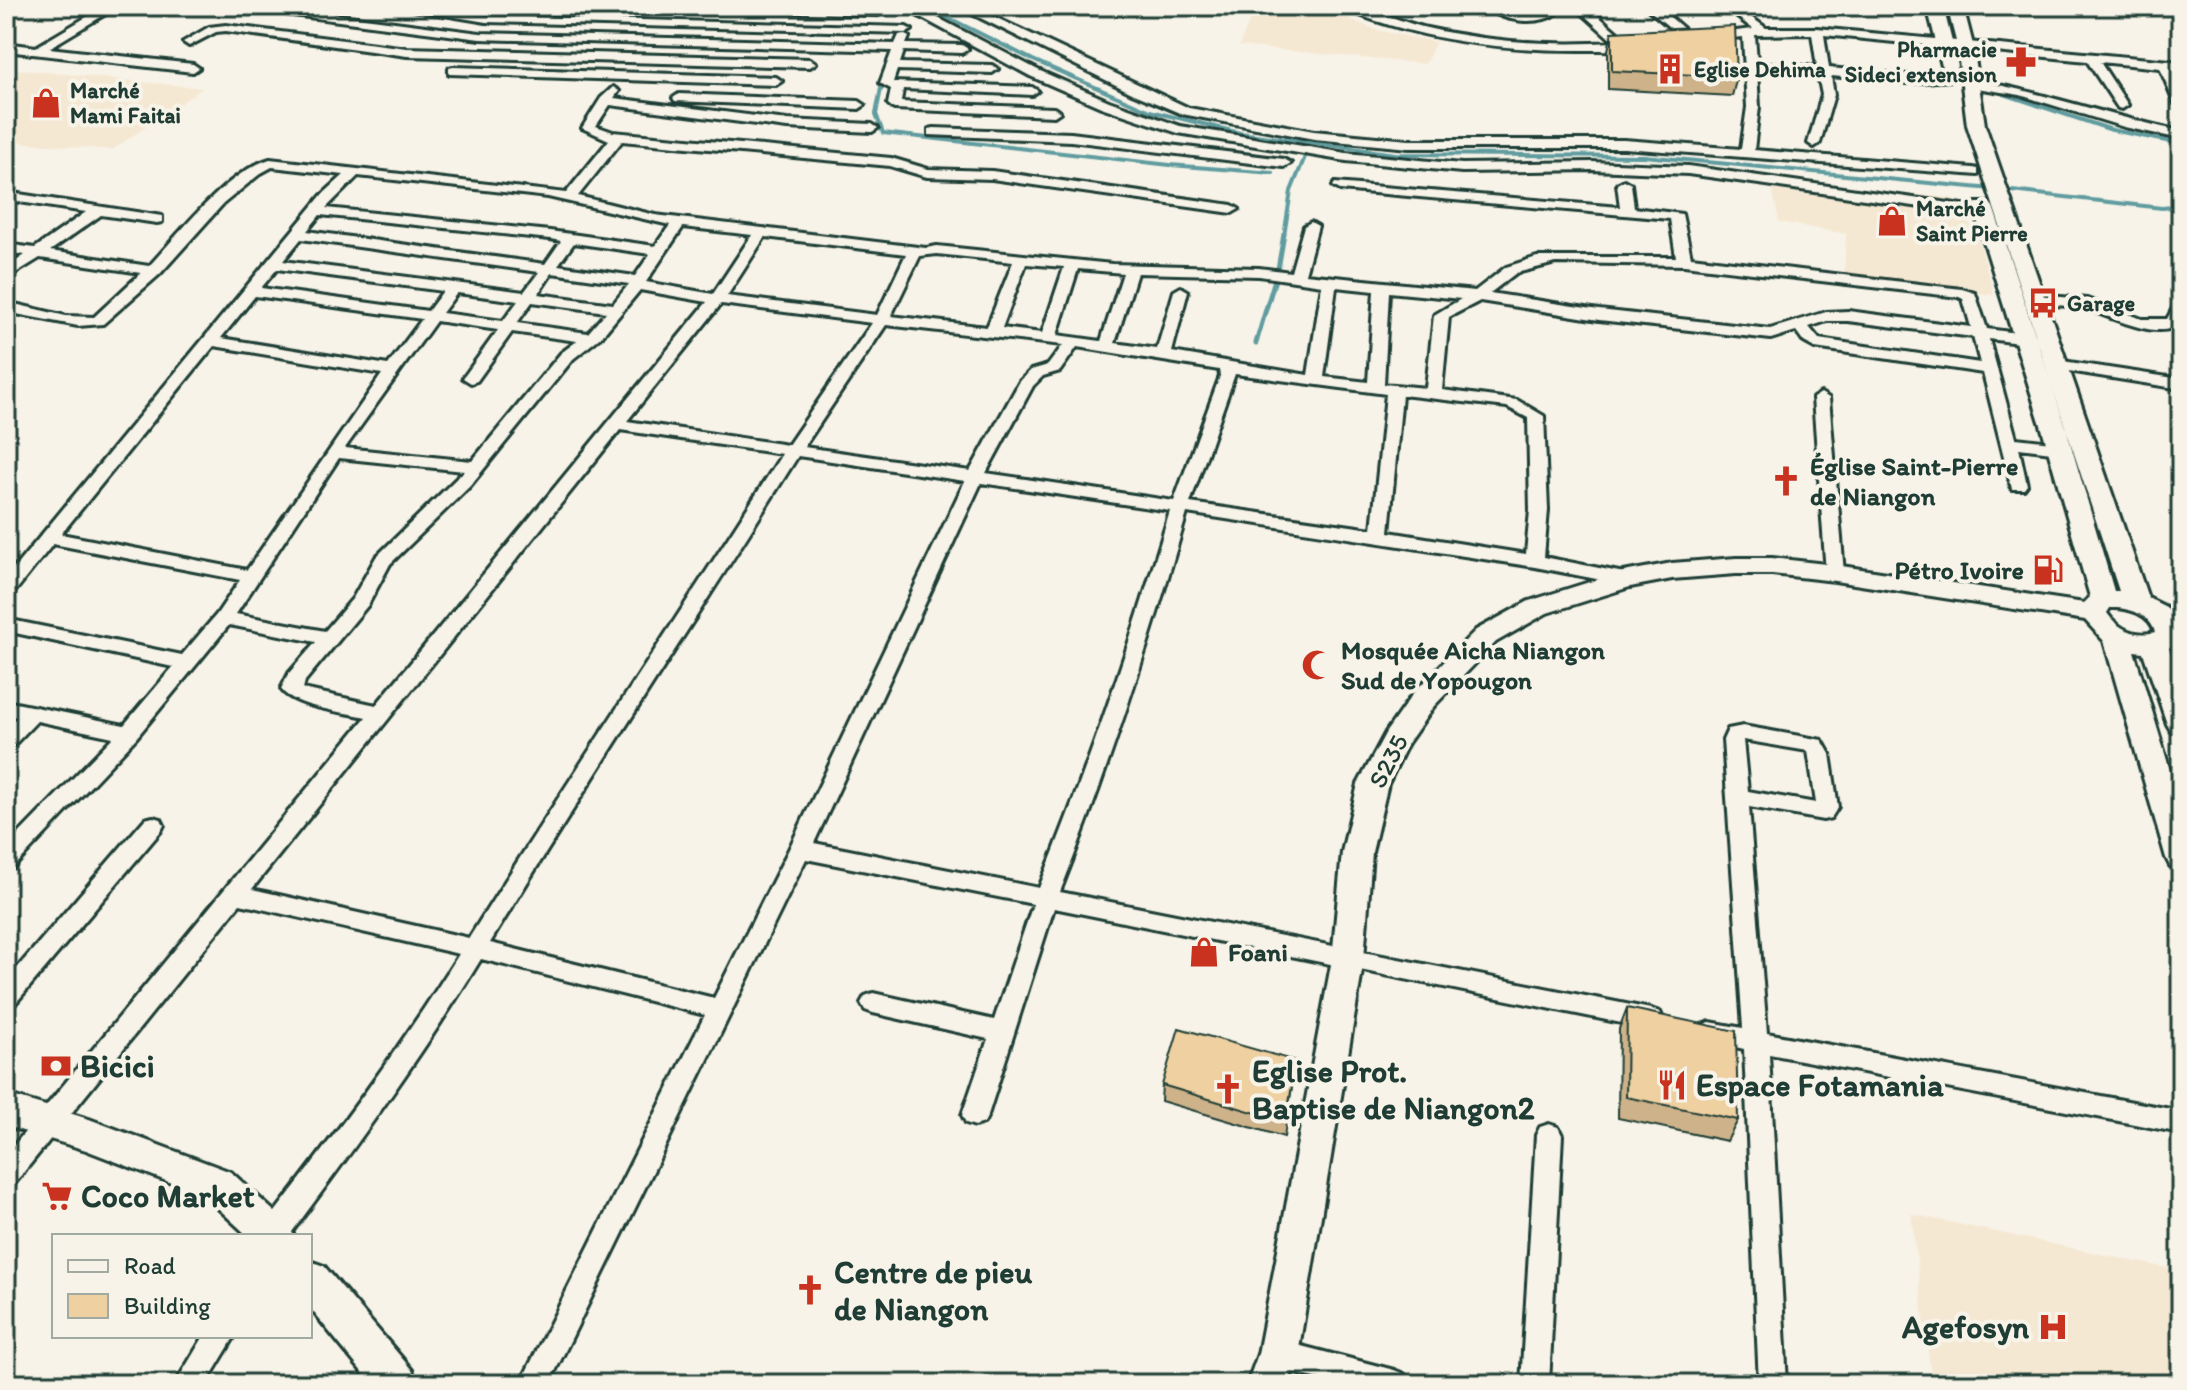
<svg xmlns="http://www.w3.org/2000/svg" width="2187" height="1390" font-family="Itim,sans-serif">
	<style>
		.built { fill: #f5e8d3 }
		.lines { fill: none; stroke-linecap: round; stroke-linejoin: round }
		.stream-far1 { stroke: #609c9f; stroke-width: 4 }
		.stream { stroke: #609c9f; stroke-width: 5 }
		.street-casing { stroke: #1f3d34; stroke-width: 6 }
		.secondary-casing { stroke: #1f3d34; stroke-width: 6 }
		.street { fill: #f7f3e8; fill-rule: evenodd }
		.secondary { fill: #f7f3e8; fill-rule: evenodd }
		.wall { fill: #ceb38a; stroke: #1f3d34; stroke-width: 2 }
		.building { fill: #efd0a1; stroke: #1f3d34; stroke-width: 2 }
		.labels { text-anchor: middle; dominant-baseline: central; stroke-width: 8; stroke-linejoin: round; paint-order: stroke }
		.far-poi-label { font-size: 22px; font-weight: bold; fill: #1f3d34; stroke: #f7f3e8; text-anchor: start }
		.poi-label { font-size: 26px; font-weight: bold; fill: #1f3d34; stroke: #f7f3e8; text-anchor: start }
		.street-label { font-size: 26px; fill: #1f3d34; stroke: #f7f3e8 }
		.near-poi-label { font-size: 32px; font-weight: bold; fill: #1f3d34; stroke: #f7f3e8; text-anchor: start }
	</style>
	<rect width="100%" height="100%" fill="#f7f3e8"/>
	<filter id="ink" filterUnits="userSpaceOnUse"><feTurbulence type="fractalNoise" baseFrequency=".0125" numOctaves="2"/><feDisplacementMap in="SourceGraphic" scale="16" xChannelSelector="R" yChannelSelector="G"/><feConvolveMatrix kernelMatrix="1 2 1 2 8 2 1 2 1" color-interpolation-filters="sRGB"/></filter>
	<g filter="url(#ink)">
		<path class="built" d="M1256 6H1317L1377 30 1436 42 1425 64 1239 46Z
			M6 68 203 88 112 150 25 143 6 139Z
			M1771 182 1952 198 1978 236 1994 295 1844 275 1846 234 1779 222Z
			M1911 1214 2181 1271V1384H1932Z"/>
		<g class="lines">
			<path class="stream-far1" d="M925 6 1033 60 1150 111 1240 133 1395 154 1644 156 1992 189
				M883 78 876 114 883 133 1170 165 1273 173
				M2001 93 2112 130 2181 144
				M2003 190 2162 208 2181 206
				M1284 236 1291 191 1309 147"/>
			<path class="stream" d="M1256 343 1278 269 1284 234"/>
			<g class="street-casing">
				<path id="street" d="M105 6H119L49 48 193 64 199 68 193 72 6 51V43L36 47Z
					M239 6H271L480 33 895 44 899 35 903 34 909 37 906 44 962 45 968 49 962 53 904 51 900 63 992 65 998 69 992 73 897 70 893 82 1032 87 1038 91 1032 95 903 89 901 102 1054 108 1060 112 1054 116 894 109 888 104 891 89 880 83 892 51 480 39 245 9Z
					M390 6H419L486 16 906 27 912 30 906 33 486 22Z
					M671 6 878 9 884 12 878 15 677 9Z
					M900 6H915L1038 70 1109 101 1180 126 1346 153 1462 164 1592 162 1688 166 1984 208 1991 212 1984 216 1688 174 1592 170 1462 172 1346 161 1178 133 1101 107 1030 76Z
					M956 6H971L1189 108 1314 131 1409 140H1624L1741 149 1747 107 1743 37 1711 40 1705 37 1711 34 1753 29 1723 6H1736L1766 28H1817L2181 62V70L2173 69 2181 89V108L2175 104 2160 68 2100 62 2128 105 2122 109 2118 108 2087 61 1824 35 1829 68 1907 75 1951 72 1957 76 1951 80 1907 83 1831 76 1834 95 1820 143 1814 147 1808 143 1822 95 1818 75 1757 69 1759 107 1754 150 1973 168 1978 169V175L1624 148H1409L1314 139 1182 114 1132 93ZM1812 34 1817 67 1757 62 1755 35Z
					M1343 6C1372 6 1399 22 1427 28 1489 42 1552 46 1614 42L1574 6H1587L1627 41 1641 44C1630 52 1607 50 1593 50 1523 51 1456 45 1389 25 1374 20 1355 15 1343 6Z
					M1485 6H1498L1511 13 1542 11 1537 6H1549L1556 14C1537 26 1501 22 1485 6Z
					M1644 6H1657L1696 39 1686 41Z
					M226 25 407 48 810 59 816 63 810 67 407 56 226 31 216 32 189 46 183 42 209 27Z
					M453 67 776 77 782 81 776 85 449 74V68Z
					M1968 79C2040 91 2109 116 2181 131V139L2124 127 2020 95 1964 86V80Z
					M613 87 619 91 614 98 787 120 872 124 878 128 872 132 787 128 610 105 596 126 613 132 891 158 928 169 992 171 1232 205 1239 209 1232 213 992 179 927 177 890 166 622 141 578 196 655 215 926 248 937 246 1112 264 1259 268 1291 272 1304 226 1311 222 1318 226 1305 274 1475 291 1506 267 1537 257H1676L1670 219 1340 190 1333 186 1335 183 1620 207 1617 184 1624 180 1631 184 1634 208 1682 214 1691 257 1962 289 1975 293 1987 329 2041 336 2049 341 2041 346 1989 339 2016 438 2060 443 2068 448 2060 453 2019 448 2027 485 2024 489H2012L1983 373 1815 348 1804 342 1796 331 1771 339 1599 320 1480 301 1449 317 1442 390 1517 400 1544 416 1548 510 1544 557 1634 575 1636 579 1634 583 1627 585 1535 567 1187 513C1150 641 1109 768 1060 892L1651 1009 1660 1012 1663 1019 1660 1026 1651 1029 1054 908 988 1115 984 1123 975 1126 966 1123 962 1115 988 1039 873 1013 865 1010 861 1003 865 996 873 993 994 1020 1033 904 806 859 549 1384H520L705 1015 481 959C422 1056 356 1146 289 1236H261L265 1225C333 1137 400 1049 459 954L240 904 15 1183 6 1187V1155L366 717C344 712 293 707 281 689L289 673 316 642 229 625 136 738 14 867 6 869V847L113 737 37 721 13 746 6 748V728L17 717 6 715V701L124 725 173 667 6 631V619L182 655 217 614 240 580 53 544 13 594 6 596V578L321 196 344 175 272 167 261 173 223 204 160 274 103 324 78 326 6 312V302L66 316 94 317 141 273 40 258 6 279V268L25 255 6 252V244L35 248 86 212 6 200V192L162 216V222L157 223 101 215 50 251 149 266C180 233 226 172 270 159L566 193 609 140 582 128 601 98ZM358 176 548 197 670 225 655 246 550 231 326 208ZM320 215 550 239 561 241 545 264 307 231ZM683 227 752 235 713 294 646 282ZM765 237 906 254 877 315 727 296ZM301 239 539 272 524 292 283 261ZM574 243 650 254 635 276 558 265ZM937 254 1013 262 987 327 891 316 920 256ZM1556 263 1684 265 1959 297 1963 299 1971 327 1848 311 1826 312 1770 329 1599 310 1490 293 1516 273ZM1026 264 1064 267 1042 333 1002 328ZM277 269 443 291 428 311 261 288ZM1078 269 1123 273 1101 341 1057 335ZM552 273 629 284 613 304 538 294ZM1137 273 1259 276 1322 285 1308 375 1172 352 1188 291 1181 287 1174 291 1157 349 1115 343ZM1336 287 1374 291 1368 382 1324 377ZM640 290 707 302 376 705 303 689 305 681 368 605 390 564 470 486 573 359 602 336ZM1389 292 1461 299 1434 315 1426 388 1384 384ZM457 293 518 301 503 321 442 313ZM255 296 422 319 388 365 221 338ZM532 302 606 312 588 333 517 323ZM721 304 872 323 788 445 627 421ZM436 321 498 330 463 378 471 383 477 381 512 332 577 341 561 353 472 461 345 448ZM1827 321H1848L1973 337 1980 363 1819 339 1809 327ZM886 325 1063 345 1048 365 1031 370 1020 381 970 471 804 447ZM214 346 382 374 247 570 61 534ZM1077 347 1219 370 1220 376 1174 501 986 473 1033 386 1043 376 1060 371ZM1235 374 1386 394 1372 529 1190 503ZM1402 395 1507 407 1528 418 1530 510 1526 554 1389 532ZM620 430 782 454C679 616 571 775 469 938L252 889ZM798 456 965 481 789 849 714 998 490 943C590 779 696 619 798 456ZM339 458 464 471 376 557 353 598 325 631 236 614ZM981 483 1170 511C1132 638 1089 765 1039 888L814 843Z
					M679 94 859 101 865 105 859 109 675 101 673 98Z
					M934 128 1071 133 1284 159 1291 163 1284 167 1071 141 929 135V129Z
					M2035 295 2087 299 2142 319H2167L2176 303 2181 301V322C2161 344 2109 315 2086 309 2068 304 2048 306 2030 302L2028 299Z
					M2056 360 2181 379V389L2050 368 2048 365Z
					M1821 393 1829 398 1844 573 1835 579 1826 573 1813 398Z
					M1743 726 1822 740 1830 754 1838 807 1831 818 1823 820 1749 807 1767 1033 2181 1111V1133L1769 1054 1787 1384H1759L1744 1049 1701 1039 1698 1032 1701 1025 1710 1022 1743 1028 1723 740 1728 729ZM1743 740 1808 751 1816 803 1748 791Z
					M153 817 161 819 164 825 161 831 14 1005 6 1008V981L145 819Z
					M1549 1124 1558 1127 1562 1135 1549 1384H1521L1536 1135 1540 1127Z
					M204 1336H235L206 1384H175Z
					M1278 1340 1394 1370 1404 1374 1408 1384C1359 1384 1314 1383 1268 1364L1264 1354 1268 1344Z"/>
			</g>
			<g class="secondary-casing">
				<path id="secondary" d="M1927 6H1943L1958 66 1956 70 1950 71 1942 66Z
					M1947 6H1963L1973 45 1985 125 2148 598 2166 607 2181 628 2179 639 2169 648 2181 683V734L2171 731 2167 724 2143 652 2134 651 2181 807V870L2170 866 2166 858 2104 641 2085 620 1835 581 1772 574H1736L1672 579 1630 587 1547 613 1496 642 1434 706 1408 743 1388 784 1372 852 1364 959 1298 1354 1287 1384H1247L1258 1354 1277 1255 1332 959 1342 852 1358 784 1386 732 1414 692 1476 630 1529 601 1618 573 1672 563 1736 558H1772L1835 565 2084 603 2090 597 2041 425 1973 207 1976 203H1990L1993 207 2065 425 2114 591H2119L1967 125 1957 45ZM2110 608C2128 607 2150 614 2155 632 2136 637 2119 630 2107 613Z
					M6 1094 89 1119 231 1172 288 1224 294 1236H248L205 1196 86 1150 6 1126Z
					M310 1261 324 1266 412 1370 418 1384H372L310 1308Z"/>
			</g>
			<use href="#street" class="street"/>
			<use href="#secondary" class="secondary"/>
		</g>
		<path class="wall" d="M1612 32 1737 77 1732 96 1608 89V50Z
			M1627 1008 1738 1120 1727 1141 1618 1118 1619 1029Z
			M1296 1061 1284 1137 1161 1101 1162 1085Z"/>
		<path class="building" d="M1735 26 1737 77 1612 71V32Z
			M1627 1008 1736 1031 1738 1120 1626 1097Z
			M1179 1028 1296 1061 1286 1122 1162 1085Z"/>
	</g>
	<defs>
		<g id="pharmacy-bare" transform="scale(2.4)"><path d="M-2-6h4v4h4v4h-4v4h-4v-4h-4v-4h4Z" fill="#c8321e" stroke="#f7f3e8" stroke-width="2.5" paint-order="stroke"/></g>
		<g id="building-bare" transform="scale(2.4)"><path d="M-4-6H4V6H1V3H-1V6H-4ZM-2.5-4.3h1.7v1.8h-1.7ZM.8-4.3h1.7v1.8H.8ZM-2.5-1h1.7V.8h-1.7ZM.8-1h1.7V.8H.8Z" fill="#c8321e" stroke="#f7f3e8" stroke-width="2.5" paint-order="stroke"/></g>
		<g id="shop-bare" transform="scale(2.4)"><path d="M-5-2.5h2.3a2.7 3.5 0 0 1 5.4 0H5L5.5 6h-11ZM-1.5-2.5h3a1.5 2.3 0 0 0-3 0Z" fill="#c8321e" stroke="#f7f3e8" stroke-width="2.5" paint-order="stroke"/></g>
		<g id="bus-bare" transform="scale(2.4)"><path d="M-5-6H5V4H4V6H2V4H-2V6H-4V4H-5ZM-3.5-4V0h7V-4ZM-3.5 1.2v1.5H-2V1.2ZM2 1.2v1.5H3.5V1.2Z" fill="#c8321e" stroke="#f7f3e8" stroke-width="2.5" paint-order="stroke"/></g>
		<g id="church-bare" transform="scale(2.4)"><path d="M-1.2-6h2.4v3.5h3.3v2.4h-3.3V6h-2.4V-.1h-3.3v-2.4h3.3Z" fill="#c8321e" stroke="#f7f3e8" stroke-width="2.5" paint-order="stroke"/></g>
		<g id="fuel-bare" transform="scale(2.4)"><path d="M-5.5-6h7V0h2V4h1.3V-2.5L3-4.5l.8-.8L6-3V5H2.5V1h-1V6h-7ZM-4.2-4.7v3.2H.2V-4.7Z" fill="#c8321e" stroke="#f7f3e8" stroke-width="2.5" paint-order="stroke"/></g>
		<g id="mosque-bare" transform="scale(2.4)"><path d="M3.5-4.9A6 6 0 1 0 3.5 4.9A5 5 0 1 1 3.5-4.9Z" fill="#c8321e" stroke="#f7f3e8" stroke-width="2.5" paint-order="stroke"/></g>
		<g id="bank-bare" transform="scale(2.4)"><path d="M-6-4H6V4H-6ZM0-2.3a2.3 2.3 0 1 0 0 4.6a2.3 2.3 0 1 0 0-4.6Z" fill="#c8321e" stroke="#f7f3e8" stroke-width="2.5" paint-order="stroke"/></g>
		<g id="restaurant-bare" transform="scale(2.4)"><path d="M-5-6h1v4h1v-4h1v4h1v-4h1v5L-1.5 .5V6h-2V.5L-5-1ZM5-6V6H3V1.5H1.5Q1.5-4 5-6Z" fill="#c8321e" stroke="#f7f3e8" stroke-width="2.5" paint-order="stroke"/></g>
		<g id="supermarket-bare" transform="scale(2.4)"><path d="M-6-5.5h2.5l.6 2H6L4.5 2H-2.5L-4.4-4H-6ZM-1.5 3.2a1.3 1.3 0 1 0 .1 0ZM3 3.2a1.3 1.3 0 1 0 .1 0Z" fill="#c8321e" stroke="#f7f3e8" stroke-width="2.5" paint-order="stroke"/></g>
		<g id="hospital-bare" transform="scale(2.4)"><path d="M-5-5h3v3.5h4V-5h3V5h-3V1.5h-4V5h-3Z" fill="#c8321e" stroke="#f7f3e8" stroke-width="2.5" paint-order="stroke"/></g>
	</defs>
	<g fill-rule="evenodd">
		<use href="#pharmacy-bare" x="2021" y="62"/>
		<use href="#building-bare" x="1670" y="69"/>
		<use href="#shop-bare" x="46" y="103"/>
		<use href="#shop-bare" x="1892" y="221"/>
		<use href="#bus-bare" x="2043" y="303"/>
		<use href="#church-bare" x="1786" y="481"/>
		<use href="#fuel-bare" x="2048" y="570"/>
		<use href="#mosque-bare" x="1317" y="665"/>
		<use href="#shop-bare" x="1204" y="952"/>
		<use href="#bank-bare" x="56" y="1066"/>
		<use href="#restaurant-bare" x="1672" y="1085"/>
		<use href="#church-bare" x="1228" y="1089"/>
		<use href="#supermarket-bare" x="57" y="1196"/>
		<use href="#church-bare" x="810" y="1290"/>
		<use href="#hospital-bare" x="2053" y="1327"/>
	</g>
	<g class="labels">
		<g class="far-poi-label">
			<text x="1997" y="49" text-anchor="end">Pharmacie<tspan x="1997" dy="25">Sideci extension</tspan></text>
			<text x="1694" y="69">Eglise Dehima</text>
			<text x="70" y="90">Marché<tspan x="70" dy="25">Mami Faitai</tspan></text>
			<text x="1916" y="208">Marché<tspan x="1916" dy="25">Saint Pierre</tspan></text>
			<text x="2067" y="303">Garage</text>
		</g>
		<g class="poi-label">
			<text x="1810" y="466">Église Saint-Pierre<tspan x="1810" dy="30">de Niangon</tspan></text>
			<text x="2024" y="570" text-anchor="end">Pétro Ivoire</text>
			<text x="1341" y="650">Mosquée Aicha Niangon<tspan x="1341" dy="30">Sud de Yopougon</tspan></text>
			<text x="1228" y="952">Foani</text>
		</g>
		<g class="street-label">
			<text transform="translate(1388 761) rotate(-63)">S235</text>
		</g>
		<g class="near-poi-label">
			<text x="80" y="1066">Bicici</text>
			<text x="1252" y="1071">Eglise Prot.<tspan x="1252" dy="37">Baptise de Niangon2</tspan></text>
			<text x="1696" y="1085">Espace Fotamania</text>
			<text x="81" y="1196">Coco Market</text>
			<text x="834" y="1272">Centre de pieu<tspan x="834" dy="37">de Niangon</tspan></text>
			<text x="2029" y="1327" text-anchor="end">Agefosyn</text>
		</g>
	</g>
	<rect width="2187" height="1390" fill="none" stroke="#f7f3e8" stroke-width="32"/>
	<rect x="16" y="16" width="2155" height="1358" fill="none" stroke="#1f3d34" stroke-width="3" filter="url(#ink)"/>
	<rect x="52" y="1234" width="260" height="104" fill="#f7f3e8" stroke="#a1aaa0" stroke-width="2"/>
	<rect x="68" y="1260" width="40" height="12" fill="#f7f3e8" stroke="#a1aaa0" stroke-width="2"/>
	<text x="124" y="1274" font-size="24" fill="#1f3d34">Road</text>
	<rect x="68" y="1294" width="40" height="24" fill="#efd0a1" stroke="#a1aaa0" stroke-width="2"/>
	<text x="124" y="1314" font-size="24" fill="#1f3d34">Building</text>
</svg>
